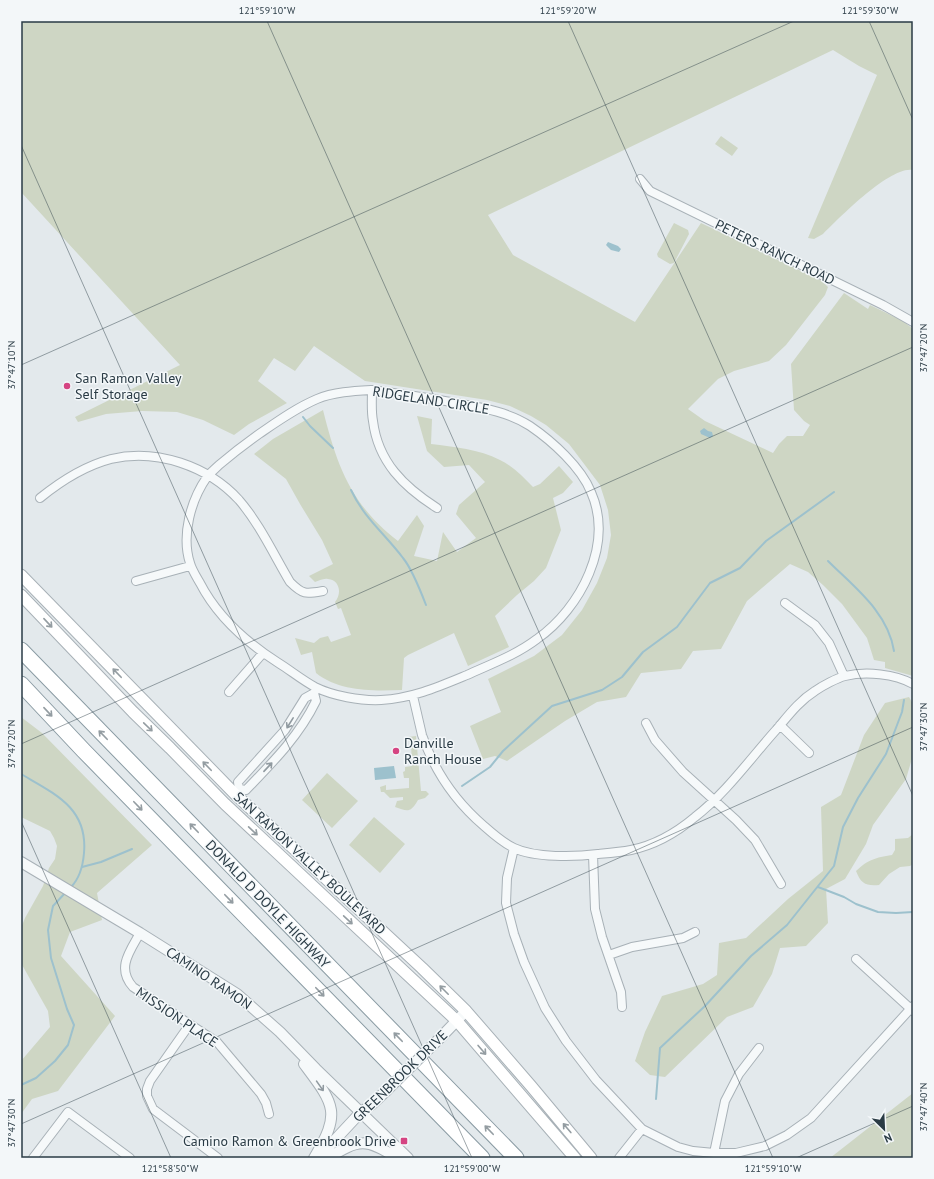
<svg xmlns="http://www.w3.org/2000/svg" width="934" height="1179" font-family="'PT Sans',sans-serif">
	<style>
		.green { fill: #ced6c4 }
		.water { fill: #9dc1cd }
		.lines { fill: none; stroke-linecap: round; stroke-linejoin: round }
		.stream { stroke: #9dc1cd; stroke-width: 2 }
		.minor-casing { stroke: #a8b1b7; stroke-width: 10 }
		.tertiary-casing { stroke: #a8b1b7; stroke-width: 12 }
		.secondary-casing { stroke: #a8b1b7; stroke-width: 13 }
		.motorway-casing { stroke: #8a9ba3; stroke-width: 17 }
		.minor { stroke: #f6f9fa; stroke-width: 8 }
		.tertiary { stroke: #f6f9fa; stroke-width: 10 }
		.secondary { stroke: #fff; stroke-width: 11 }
		.motorway { stroke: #fff; stroke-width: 15 }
		.tertiary-bridge-casing { stroke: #a8b1b7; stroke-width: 12; stroke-linecap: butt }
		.tertiary-bridge { stroke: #f6f9fa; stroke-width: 10 }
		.oneway { stroke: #949da2 }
		.oneway2 { stroke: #909aa0 }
		.ticks { fill: none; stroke: #2a3b45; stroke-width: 1; stroke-opacity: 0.45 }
		.poi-dot { fill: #d54482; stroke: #f3f7f9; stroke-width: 1.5 }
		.labels { text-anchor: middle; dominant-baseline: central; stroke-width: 3; stroke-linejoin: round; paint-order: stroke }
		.street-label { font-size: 14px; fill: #2a3b45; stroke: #f3f7f9 }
		.poi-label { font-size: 14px; fill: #2a3b45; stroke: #f3f7f9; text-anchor: start }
		.neatline { fill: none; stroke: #2a3b45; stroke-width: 1.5 }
		.ticks-label { font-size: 10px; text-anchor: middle; fill: #2a3b45 }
	</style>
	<rect width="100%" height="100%" fill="#e3e9ec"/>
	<path class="green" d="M21 21H913V170C891 165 839 218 823 234L814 239 808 238 877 75 859 66 833 50 488 215 513 255 635 322 701 223 822 281 828 287 825 295 786 345 769 361 734 371 718 379 688 409 705 421 773 453 779 444 787 436H803L810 425 804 421 794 410 791 364 844 293 868 309 870 305 903 321 913 329V676L885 668V662L874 660 867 638 842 604 823 585 808 572 790 564 747 601 721 649 693 651 681 669 641 673 626 697 597 702 565 721 507 761 495 756 483 759 470 726 501 712 488 679 534 656 562 635 582 610 597 583 607 558 611 535 608 510 600 485 569 444 546 425 531 416 510 406 487 400 365 381 314 346 295 371 274 358 258 381 287 403 249 424 234 435 203 420 177 412 142 411 106 414 78 422 75 417 180 365 21 192Z
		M721 136 738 148 732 156 715 144Z
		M674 223 688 230 689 234 674 263 670 264 658 257 657 254Z
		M323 410C337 466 351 505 398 541L417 515 424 526 414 556 437 561 443 532 457 552 476 538 456 514 459 505 485 482 469 465 444 467 427 451 417 416 432 419 431 444C454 447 479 449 500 460 513 466 523 477 533 487L540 484 559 466 573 482 563 493 553 498 561 530 546 568 534 581 517 595 495 616 509 647 468 666 454 633 408 655 404 658 402 690C373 691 340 692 316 673L312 652 301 655 295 638 314 643 320 638 328 636 331 642 351 635 341 608 338 609 335 602C342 594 340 580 328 579 323 578 319 581 315 582L309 576 333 564 322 540 300 504 286 479 254 454 273 439Z
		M909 697 913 704V755L906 779 873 825 866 844 845 879 826 889 828 923 806 946 780 948 772 974 753 1007 727 1017 665 1077 650 1075 635 1061 645 1032 662 996 703 984 717 975 719 943 746 938 788 899 823 871 821 807 841 795 864 735 885 703Z
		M21 717 42 733 152 845 97 893 102 920 70 932 61 956 115 1016 58 1091 32 1099 21 1114V1061L50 1027 48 1011 21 963V928L25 918 43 886 49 868 55 859 57 846 54 838 50 831 21 817Z
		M416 736 421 791H426L429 794 425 798 418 800C410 814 407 811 395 807L397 801 403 800V797L390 798 384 792H381L380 787 386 785V790L409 788V778H404L403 772 405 771V767L412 766 411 743 409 741 408 737Z
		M327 773 358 801 332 828 302 800Z
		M374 817 405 844 380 873 349 845Z
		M913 834V864L910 866 900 867 889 874 879 885C866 886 861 884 856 871 869 859 875 858 892 855L895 850V839L908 838Z
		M913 1092V1158H830L913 1093Z"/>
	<path class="water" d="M608 242 618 246 621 249 619 252 611 250 606 245Z
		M704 428 708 431 712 432 713 436 710 438 701 434 700 431Z
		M394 766 396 778 375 780 374 768Z"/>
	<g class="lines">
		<path class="stream" d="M303 417 310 426 333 448
			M351 490C364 518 385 534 403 558 412 569 421 592 426 605
			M828 561C854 587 888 612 894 651
			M21 774C55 794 88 808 84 853 83 865 79 879 71 887
			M462 786 490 767 503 751 552 706 602 690 622 677 643 652 677 627 710 583 740 568 766 541 834 492
			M82 867 101 862 132 849
			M818 887 844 897 856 904 878 912 896 913 913 912
			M21 1085 36 1078 55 1061 68 1045 74 1025 67 1009 51 958 48 930 53 906 66 892
			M656 1099 660 1048 705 1006 751 956 787 925 834 866 843 827 858 798 886 754 902 712 904 700"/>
		<g class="minor-casing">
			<path id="minor" d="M640 179 650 191 883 305 913 322
				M372 390C402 394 432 398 461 404 485 408 510 413 530 426 552 441 581 467 591 492 614 544 581 608 537 639 516 655 491 664 467 675 438 687 413 698 381 700 361 701 333 696 315 687 302 680 290 670 277 662 246 642 217 616 200 583 196 576 192 570 190 563 181 535 191 500 207 477 210 473 215 469 219 465 232 454 245 444 259 434 278 421 296 408 317 399 334 392 354 391 372 390Z
				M372 390C372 400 371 411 373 421 378 462 404 487 437 508
				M40 498C61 481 84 466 111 459 156 448 208 466 239 500 259 523 274 555 290 582 303 595 306 594 323 591
				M136 581 190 566
				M785 603 815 625 829 643 844 676
				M229 692 263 653
				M413 696C416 709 419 722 422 735 434 770 456 802 484 826 493 834 503 843 514 848 535 858 575 857 598 854 609 853 621 852 631 850 655 845 676 833 695 817 726 793 750 759 776 730 788 716 799 701 815 691 822 686 837 678 845 676 866 671 895 674 913 684
				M646 723 655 740 683 772 736 820 755 840 781 884
				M780 725 809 753
				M239 789 238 782 285 730 305 698 314 693 317 688
				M239 789 246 790C273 762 299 736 316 701L314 693
				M514 848 507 878 506 903 514 934 524 962 545 1008 566 1041 596 1080 627 1113 642 1129 678 1147 693 1151 714 1153H736L765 1146 787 1135 811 1118 913 1006
				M593 855 595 909 602 937 621 992 622 1007
				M140 933C130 951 116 968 133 987L217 1042 261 1094 266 1103 269 1114
				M609 955 632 947 683 938 695 932
				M856 959 913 1011
				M190 1024 150 1081 147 1089V1096L153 1109 218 1158
				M714 1153 725 1101 739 1074 759 1048
				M33 1158 68 1112 130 1158
				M619 1158 642 1129"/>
		</g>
		<g class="tertiary-casing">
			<path id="tertiary" d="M21 862 140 933 237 994 280 1032 316 1069 408 1158
				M442 1036 466 1011
				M304 1064C334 1104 342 1112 314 1158
				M319 1157 360 1113 371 1105 386 1091
				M328 1158C359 1139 366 1138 397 1158"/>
		</g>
		<g class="secondary-casing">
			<path id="secondary" d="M21 575 235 794 422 968 466 1011 531 1086 591 1158
				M21 595 133 712 170 748 225 804 457 1021 575 1158"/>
		</g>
		<g class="motorway-casing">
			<path id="motorway" d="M21 650 516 1158
				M21 684 83 750 482 1158"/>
		</g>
		<use href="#minor" class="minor"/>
		<use href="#tertiary" class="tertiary"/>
		<use href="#secondary" class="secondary"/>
		<use href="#motorway" class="motorway"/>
		<g class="tertiary-bridge-casing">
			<path id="tertiary-bridge" d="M386 1091 442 1036"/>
		</g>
		<use href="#tertiary-bridge" class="tertiary-bridge"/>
	</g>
	<defs><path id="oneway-shaft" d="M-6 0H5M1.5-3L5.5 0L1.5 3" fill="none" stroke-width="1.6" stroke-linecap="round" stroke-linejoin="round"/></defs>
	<g class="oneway">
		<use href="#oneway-shaft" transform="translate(48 623) rotate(47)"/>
		<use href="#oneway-shaft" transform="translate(117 673) rotate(-134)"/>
		<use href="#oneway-shaft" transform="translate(48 712) rotate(47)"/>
		<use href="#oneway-shaft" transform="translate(148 727) rotate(44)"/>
		<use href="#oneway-shaft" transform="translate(103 735) rotate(-134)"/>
		<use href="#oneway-shaft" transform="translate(207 766) rotate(-134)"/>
		<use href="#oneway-shaft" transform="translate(138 806) rotate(46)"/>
		<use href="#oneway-shaft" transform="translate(194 828) rotate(-134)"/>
		<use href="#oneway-shaft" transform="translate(253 831) rotate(43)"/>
		<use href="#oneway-shaft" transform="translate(229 899) rotate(46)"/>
		<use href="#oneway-shaft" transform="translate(348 920) rotate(43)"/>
		<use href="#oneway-shaft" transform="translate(444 990) rotate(-135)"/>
		<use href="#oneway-shaft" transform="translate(320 992) rotate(46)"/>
		<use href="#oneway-shaft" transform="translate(398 1037) rotate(-134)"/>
		<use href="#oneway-shaft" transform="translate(482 1050) rotate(49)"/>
		<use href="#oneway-shaft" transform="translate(567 1128) rotate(-130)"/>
		<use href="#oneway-shaft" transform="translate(489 1130) rotate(-134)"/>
	</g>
	<g class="oneway2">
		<use href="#oneway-shaft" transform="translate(290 723) rotate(122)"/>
		<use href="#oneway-shaft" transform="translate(268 767) rotate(-47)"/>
		<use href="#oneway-shaft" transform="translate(320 1086) rotate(55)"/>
	</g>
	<path class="ticks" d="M267 21 773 1158M568 21 913 796M869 21 913 120M21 145 472 1158M21 365 794 21M21 744 913 347M21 821 171 1158M21 1124 913 727M796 1158 913 1106"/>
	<g class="poi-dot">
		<circle cx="67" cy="386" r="4"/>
		<circle cx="396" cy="751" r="4"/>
		<rect x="400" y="1137" width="8" height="8" rx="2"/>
	</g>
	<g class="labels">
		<g class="street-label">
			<text transform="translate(775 252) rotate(26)">PETERS RANCH ROAD</text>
			<text transform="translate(431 400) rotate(9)">RIDGELAND CIRCLE</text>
			<text transform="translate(310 863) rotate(43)">SAN RAMON VALLEY BOULEVARD</text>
			<text transform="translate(268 904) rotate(46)">DONALD D DOYLE HIGHWAY</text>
			<text transform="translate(209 978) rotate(34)">CAMINO RAMON</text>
			<text transform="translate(177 1017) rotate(34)">MISSION PLACE</text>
			<text transform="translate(400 1076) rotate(-44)">GREENBROOK DRIVE</text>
		</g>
		<g class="poi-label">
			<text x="75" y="378">San Ramon Valley<tspan x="75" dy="16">Self Storage</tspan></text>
			<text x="404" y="743">Danville<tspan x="404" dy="16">Ranch House</tspan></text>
			<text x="396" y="1141" text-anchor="end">Camino Ramon &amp; Greenbrook Drive</text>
		</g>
	</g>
	<rect width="934" height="1179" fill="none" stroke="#f3f7f9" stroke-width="44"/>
	<g transform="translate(884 1129) rotate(156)" stroke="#f3f7f9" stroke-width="3" paint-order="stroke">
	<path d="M0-3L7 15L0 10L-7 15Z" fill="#2a3b45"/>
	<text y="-6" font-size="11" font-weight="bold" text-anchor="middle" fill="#2a3b45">N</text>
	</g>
	<rect x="22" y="22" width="890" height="1135" class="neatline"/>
	<g class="ticks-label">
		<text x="267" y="14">121°59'10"W</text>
		<text x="568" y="14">121°59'20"W</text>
		<text x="870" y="14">121°59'30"W</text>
		<text transform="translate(923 348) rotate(-90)" y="4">37°47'20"N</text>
		<text transform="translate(11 365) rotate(-90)" y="4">37°47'10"N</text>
		<text transform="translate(923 727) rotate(-90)" y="4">37°47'30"N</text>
		<text transform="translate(11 744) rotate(-90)" y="4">37°47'20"N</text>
		<text transform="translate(923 1107) rotate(-90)" y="4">37°47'40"N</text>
		<text transform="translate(11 1123) rotate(-90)" y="4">37°47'30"N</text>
		<text x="170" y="1172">121°58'50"W</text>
		<text x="472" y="1172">121°59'00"W</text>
		<text x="773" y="1172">121°59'10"W</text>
	</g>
</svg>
